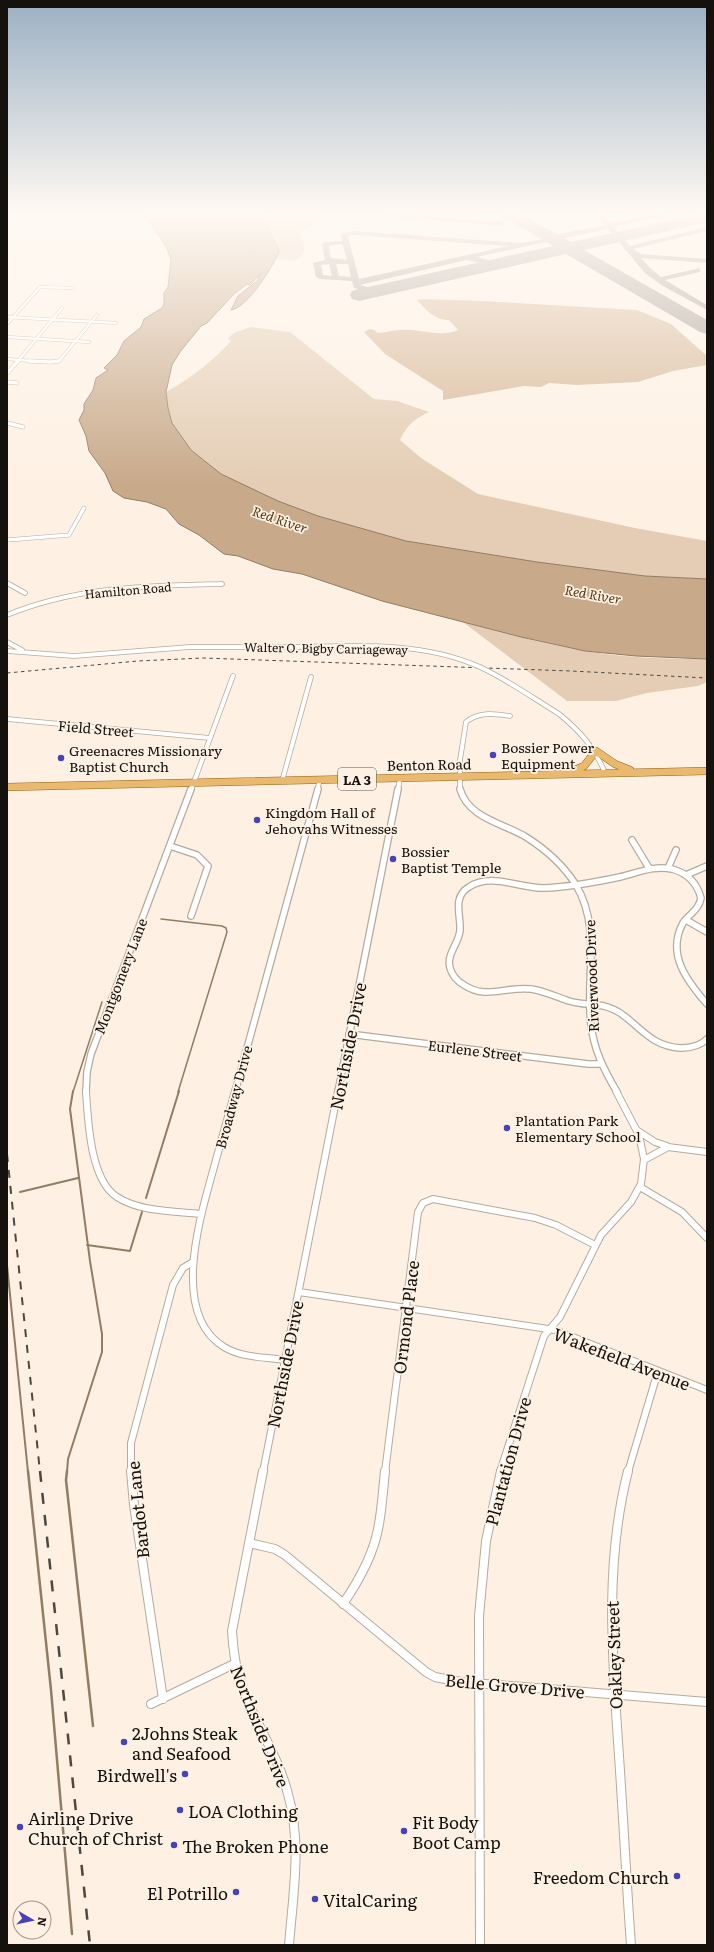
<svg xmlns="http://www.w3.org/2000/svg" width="714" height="1952" font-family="Literata,serif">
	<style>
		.green { fill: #e4cdb4 }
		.forest { fill: #d7b898 }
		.water { fill: #c8aa8a; stroke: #927c64 }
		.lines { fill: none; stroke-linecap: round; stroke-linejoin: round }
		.stream-far2 { stroke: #927c64; stroke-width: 1.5 }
		.stream-far1 { stroke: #927c64; stroke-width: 2 }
		.stream { stroke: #927c64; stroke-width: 2.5 }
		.taxiway { fill: #a69c93; fill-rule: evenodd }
		.runway { fill: #a69c93; fill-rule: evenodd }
		.minor-far5-casing { stroke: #b6aa9d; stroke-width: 3.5 }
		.minor-far4-casing { stroke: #b6aa9d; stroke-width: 4.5 }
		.minor-far3-casing { stroke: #b6aa9d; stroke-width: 5.5 }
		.minor-far2-casing { stroke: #b6aa9d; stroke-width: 8 }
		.minor-far1-casing { stroke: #b6aa9d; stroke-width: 8 }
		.minor-casing { stroke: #b6aa9d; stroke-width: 10 }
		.primary-casing { stroke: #966010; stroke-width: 8 }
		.minor-far5 { stroke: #fff; stroke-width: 2.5 }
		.minor-far4 { stroke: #fff; stroke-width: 3.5 }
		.minor-far3 { stroke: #fff; stroke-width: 4 }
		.minor-far2 { stroke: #fff; stroke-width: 5.5 }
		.minor-far1 { stroke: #fff; stroke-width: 6 }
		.minor { stroke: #fff; stroke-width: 8 }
		.primary { stroke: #e9b970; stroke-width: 7 }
		.rail-far2 { stroke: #4e4842; stroke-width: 1; stroke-dasharray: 3.5 3.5; stroke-linecap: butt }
		.rail-far1 { stroke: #4e4842; stroke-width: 2; stroke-dasharray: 8 8; stroke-linecap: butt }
		.rail { stroke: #4e4842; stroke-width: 2.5; stroke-dasharray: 11 11; stroke-linecap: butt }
		.minor-bridge-casing { stroke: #b6aa9d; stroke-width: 5.5; stroke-linecap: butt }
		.minor-bridge { stroke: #fff; stroke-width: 4 }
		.poi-dot { fill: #4642b8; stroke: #fef1e4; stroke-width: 1.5 }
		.labels { text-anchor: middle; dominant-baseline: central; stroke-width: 3.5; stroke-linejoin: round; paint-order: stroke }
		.far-street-label { font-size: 12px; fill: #15110d; stroke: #fef1e4 }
		.far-water-label { font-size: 13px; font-style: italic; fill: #53340c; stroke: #fef1e4 }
		.shield { fill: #fef1e4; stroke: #5b544e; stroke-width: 1 }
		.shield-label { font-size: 13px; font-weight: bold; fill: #15110d }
		.street-label { font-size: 14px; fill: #15110d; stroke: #fef1e4 }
		.poi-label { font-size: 14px; fill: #15110d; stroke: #fef1e4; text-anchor: start }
		.near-street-label { font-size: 17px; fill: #15110d; stroke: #fef1e4 }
		.near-poi-label { font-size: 17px; fill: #15110d; stroke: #fef1e4; text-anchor: start }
	</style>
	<rect width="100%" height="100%" fill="#fef1e4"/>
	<path class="green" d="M256 211H351L308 227 301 232C303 249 309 249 295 261L277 259 279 251 266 224Z
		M251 327 290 332 374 399 397 401 429 412C413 420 408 424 400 440L421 458 478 494 635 528 707 541V579L645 576 537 562 406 541 318 516 278 501 221 474 191 450 172 423 168 408 166 392C191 378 211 363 231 341L228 338 234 333Z
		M463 622C503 633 544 644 585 651 625 658 667 659 707 659V682L698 686 647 693 616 701H567Z"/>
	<path class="forest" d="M422 299 483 301 637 310 671 324 707 356V365L673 371 638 382 577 385 549 383 541 387 524 386 443 400V391L385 354 364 332 370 329 375 330 377 333C385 333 392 330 399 330 418 328 441 338 458 330L449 320C436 321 425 309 417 300Z"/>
	<path class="water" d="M137 211H256L266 224 279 251C274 266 247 308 231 310L238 296 257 281 261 273 250 285 247 284 234 294 207 323 201 326 180 352 172 365 166 392 168 408 172 423 191 450 221 474 278 501 318 516 406 541 537 562 645 576 707 579V659L636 656 585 651 521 637 382 601 302 574 273 569 238 556 224 554 199 535 179 524 166 509 147 502 124 498 113 491 105 473 89 451 86 436 79 420 84 410V404L93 390 96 378 108 370 104 368 117 355 124 341 141 327 144 319 162 308 164 304V293L168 287 171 260 167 248 151 224Z"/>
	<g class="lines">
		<path class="stream-far2" d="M161 919 222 926 226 928 227 932 178 1092
			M73 1092 102 1002"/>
		<path class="stream-far1" d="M20 1192 78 1178
			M146 1198 179 1091
			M87 1245 130 1251 142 1212
			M7 1265 28 1472
			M67 1472 68 1459 102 1352V1334L90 1261 70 1109 73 1091"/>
		<path class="stream" d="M28 1471 51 1690 72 1934
			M67 1471 66 1480 93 1726"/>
		<path class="taxiway" d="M362 211 501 222 504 224 501 226 364 214 362 213Z
			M593 211H599L611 224 672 211H683L614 227 630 246 707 227V231L633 249 641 254 707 259V263L641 258 651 269 661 277 700 268V272L665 280 707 305V310L663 286 645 273 608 229 561 239 557 243 545 242 477 257 499 263 501 264 497 266 466 260 360 285 367 287H388V291H366L354 288 352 281 320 279 316 277 313 263 325 260 322 244 325 242 342 241 341 234 353 231 522 243 549 238V236C567 232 586 229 605 225ZM353 235 508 246 359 279 348 236ZM340 244 343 245 347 260 331 258 329 246ZM329 264 332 276 323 275 321 265ZM336 264H348L351 277 339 276Z"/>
		<path class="runway" d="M497 211H516L571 242 707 212V222L584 250 707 320V334L700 332 566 254 359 301 352 299 350 295 352 291 359 289 553 246 499 214Z"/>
		<g class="minor-far5-casing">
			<path id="minor-far5" d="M7 317 116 323
				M7 324 40 287 72 288
				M7 337 89 342
				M7 359 44 362
				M17 362 62 308
				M55 362 59 361 97 315"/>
		</g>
		<g class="minor-far4-casing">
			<path id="minor-far4" d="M29 361 51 362 59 361
				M7 373 18 361
				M7 382 17 383
				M7 423 23 427
				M7 540 69 535 84 508"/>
		</g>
		<g class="minor-far3-casing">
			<path id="minor-far3" d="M7 583 25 593
				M7 615C79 586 146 586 222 584
				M7 642 22 650
				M7 651 74 656 190 647H287
				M559 714C580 731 595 748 605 773
				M7 719 210 738
				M282 781 311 677
				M191 790 233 676
				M317 790 320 780
				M398 790 400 778
				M460 790V760L466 722C479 711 495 714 510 716"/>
		</g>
		<g class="minor-far2-casing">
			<path id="minor-far2" d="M460 789C468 818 503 823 526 837 545 849 564 866 576 885 602 929 585 977 591 1025 594 1050 604 1070 617 1092
				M632 840 649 868
				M170 846 197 855 208 866 191 916
				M668 868 676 850
				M686 875 707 866
				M686 920 707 932
				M707 1004C687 981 666 954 683 923 689 914 699 910 701 898 697 883 687 873 672 869 653 865 638 873 620 877 596 882 570 887 545 888 521 889 491 872 469 887 452 897 461 915 460 930 459 944 446 954 450 968 452 975 457 981 464 985 486 1000 506 986 531 989 544 991 557 997 569 1001 578 1004 588 1004 597 1005 633 1008 640 1046 681 1048 691 1048 700 1046 707 1039
				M349 1034 588 1064H601
				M86 1092 87 1072 91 1054 191 789
				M235 1092 318 789
				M338 1092 398 789"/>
		</g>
		<g class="minor-far1-casing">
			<path id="minor-far1" d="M86 1091C88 1120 90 1180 117 1197 140 1212 175 1211 201 1214
				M235 1091C228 1116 221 1142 214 1167 201 1215 169 1313 224 1347 242 1358 266 1357 286 1360
				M638 1131 655 1142 667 1146
				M644 1160 668 1147 707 1152
				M640 1187 682 1212 707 1238
				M299 1292 555 1330 707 1390
				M131 1472V1443L173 1285 183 1268 193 1262
				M263 1472 338 1091
				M385 1472 418 1212 423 1203 433 1199 535 1218 556 1225 595 1245
				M500 1472 544 1336 560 1317 601 1235 631 1202 641 1184 644 1159 639 1135 616 1091
				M628 1472 658 1371"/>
		</g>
		<g class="minor-casing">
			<path id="minor" d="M131 1471 134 1505 163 1699
				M263 1471 232 1631C233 1645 234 1659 238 1673 249 1715 277 1751 288 1794 302 1843 293 1895 289 1945
				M628 1471C605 1561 612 1651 618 1742 623 1810 626 1877 631 1945
				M249 1543 275 1549 285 1555 426 1672 435 1677 461 1682 707 1702
				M343 1604C358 1582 373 1556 378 1529 382 1510 383 1490 385 1471
				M151 1704 234 1664
				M480 1945 479 1616 486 1541 501 1471"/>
		</g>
		<g class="primary-casing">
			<path id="primary" d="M570 772 584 766 596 751 615 764 630 770
				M7 787 707 771"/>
		</g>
		<use href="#minor-far5" class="minor-far5"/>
		<use href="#minor-far4" class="minor-far4"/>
		<use href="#minor-far3" class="minor-far3"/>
		<use href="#minor-far2" class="minor-far2"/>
		<use href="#minor-far1" class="minor-far1"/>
		<use href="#minor" class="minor"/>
		<use href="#primary" class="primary"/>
		<path class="rail-far2" d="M7 673 138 661 203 658 571 671 707 678"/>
		<path class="rail-far1" d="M7 1154 40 1472"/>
		<path class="rail" d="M40 1471 90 1945"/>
		<g class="minor-bridge-casing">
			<path id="minor-bridge" d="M287 647C352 646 419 640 480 667 508 680 533 698 559 714"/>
		</g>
		<use href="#minor-bridge" class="minor-bridge"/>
	</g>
	<linearGradient id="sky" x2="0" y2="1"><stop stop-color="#9bb0c2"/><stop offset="0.44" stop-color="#fff9f3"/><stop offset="1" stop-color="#fff9f3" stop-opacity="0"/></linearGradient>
	<rect width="714" height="484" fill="url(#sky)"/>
	<g class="poi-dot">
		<circle cx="493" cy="755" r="4"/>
		<circle cx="61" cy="758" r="4"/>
		<circle cx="257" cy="820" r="4"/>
		<circle cx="393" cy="859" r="4"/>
		<circle cx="507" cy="1128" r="4"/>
		<circle cx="124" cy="1742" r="4"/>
		<circle cx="185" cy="1774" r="4"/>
		<circle cx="180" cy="1810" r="4"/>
		<circle cx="20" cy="1827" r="4"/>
		<circle cx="404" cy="1831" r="4"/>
		<circle cx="174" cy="1845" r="4"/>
		<circle cx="677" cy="1876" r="4"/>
		<circle cx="236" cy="1892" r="4"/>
		<circle cx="315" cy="1899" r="4"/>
	</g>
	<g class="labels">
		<g class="far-street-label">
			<text transform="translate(128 590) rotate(-5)">Hamilton Road</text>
			<text transform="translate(326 648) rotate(1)">Walter O. Bigby Carriageway</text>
		</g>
		<g class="far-water-label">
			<text transform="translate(280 519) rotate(19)">Red River</text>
			<text transform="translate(593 594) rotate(10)">Red River</text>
		</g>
		<rect class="shield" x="338" y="768" width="38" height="22" rx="3"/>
		<g class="shield-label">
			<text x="357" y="779">LA 3</text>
		</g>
		<g class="street-label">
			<text transform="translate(96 728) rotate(5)">Field Street</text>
			<text transform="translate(429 764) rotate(-1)">Benton Road</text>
			<text transform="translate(120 976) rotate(-69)">Montgomery Lane</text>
			<text transform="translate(591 976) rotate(-92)">Riverwood Drive</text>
			<text transform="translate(475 1050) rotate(7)">Eurlene Street</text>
			<text transform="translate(233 1097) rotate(-75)">Broadway Drive</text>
		</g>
		<g class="poi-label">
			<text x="501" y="747">Bossier Power<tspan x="501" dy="16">Equipment</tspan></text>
			<text x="69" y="750">Greenacres Missionary<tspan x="69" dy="16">Baptist Church</tspan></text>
			<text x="265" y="812">Kingdom Hall of<tspan x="265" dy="16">Jehovahs Witnesses</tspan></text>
			<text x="401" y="851">Bossier<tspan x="401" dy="16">Baptist Temple</tspan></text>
			<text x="515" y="1120">Plantation Park<tspan x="515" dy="16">Elementary School</tspan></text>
		</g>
		<g class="near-street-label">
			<text transform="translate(347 1046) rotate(-79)">Northside Drive</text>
			<text transform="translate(405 1317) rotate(-83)">Ormond Place</text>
			<text transform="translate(622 1358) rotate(21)">Wakefield Avenue</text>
			<text transform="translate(284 1364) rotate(-79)">Northside Drive</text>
			<text transform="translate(507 1461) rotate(-75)">Plantation Drive</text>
			<text transform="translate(137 1510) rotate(-96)">Bardot Lane</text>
			<text transform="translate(613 1655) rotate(-92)">Oakley Street</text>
			<text transform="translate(515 1685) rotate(5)">Belle Grove Drive</text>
			<text transform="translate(261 1726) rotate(68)">Northside Drive</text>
		</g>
		<g class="near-poi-label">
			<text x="132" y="1732">2Johns Steak<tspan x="132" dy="20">and Seafood</tspan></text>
			<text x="177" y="1774" text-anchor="end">Birdwell's</text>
			<text x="188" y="1810">LOA Clothing</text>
			<text x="28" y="1817">Airline Drive<tspan x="28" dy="20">Church of Christ</tspan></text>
			<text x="412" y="1821">Fit Body<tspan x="412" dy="20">Boot Camp</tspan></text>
			<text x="182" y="1845">The Broken Phone</text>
			<text x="669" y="1876" text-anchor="end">Freedom Church</text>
			<text x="228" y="1892" text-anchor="end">El Potrillo</text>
			<text x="323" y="1899">VitalCaring</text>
		</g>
	</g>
	<rect width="714" height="1952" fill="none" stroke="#15110d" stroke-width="16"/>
	<g transform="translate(32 1920) rotate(99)"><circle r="19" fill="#fef1e4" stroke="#a1978e"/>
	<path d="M0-3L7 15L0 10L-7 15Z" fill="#4642b8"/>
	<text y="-6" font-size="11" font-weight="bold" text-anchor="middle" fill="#15110d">N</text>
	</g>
</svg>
